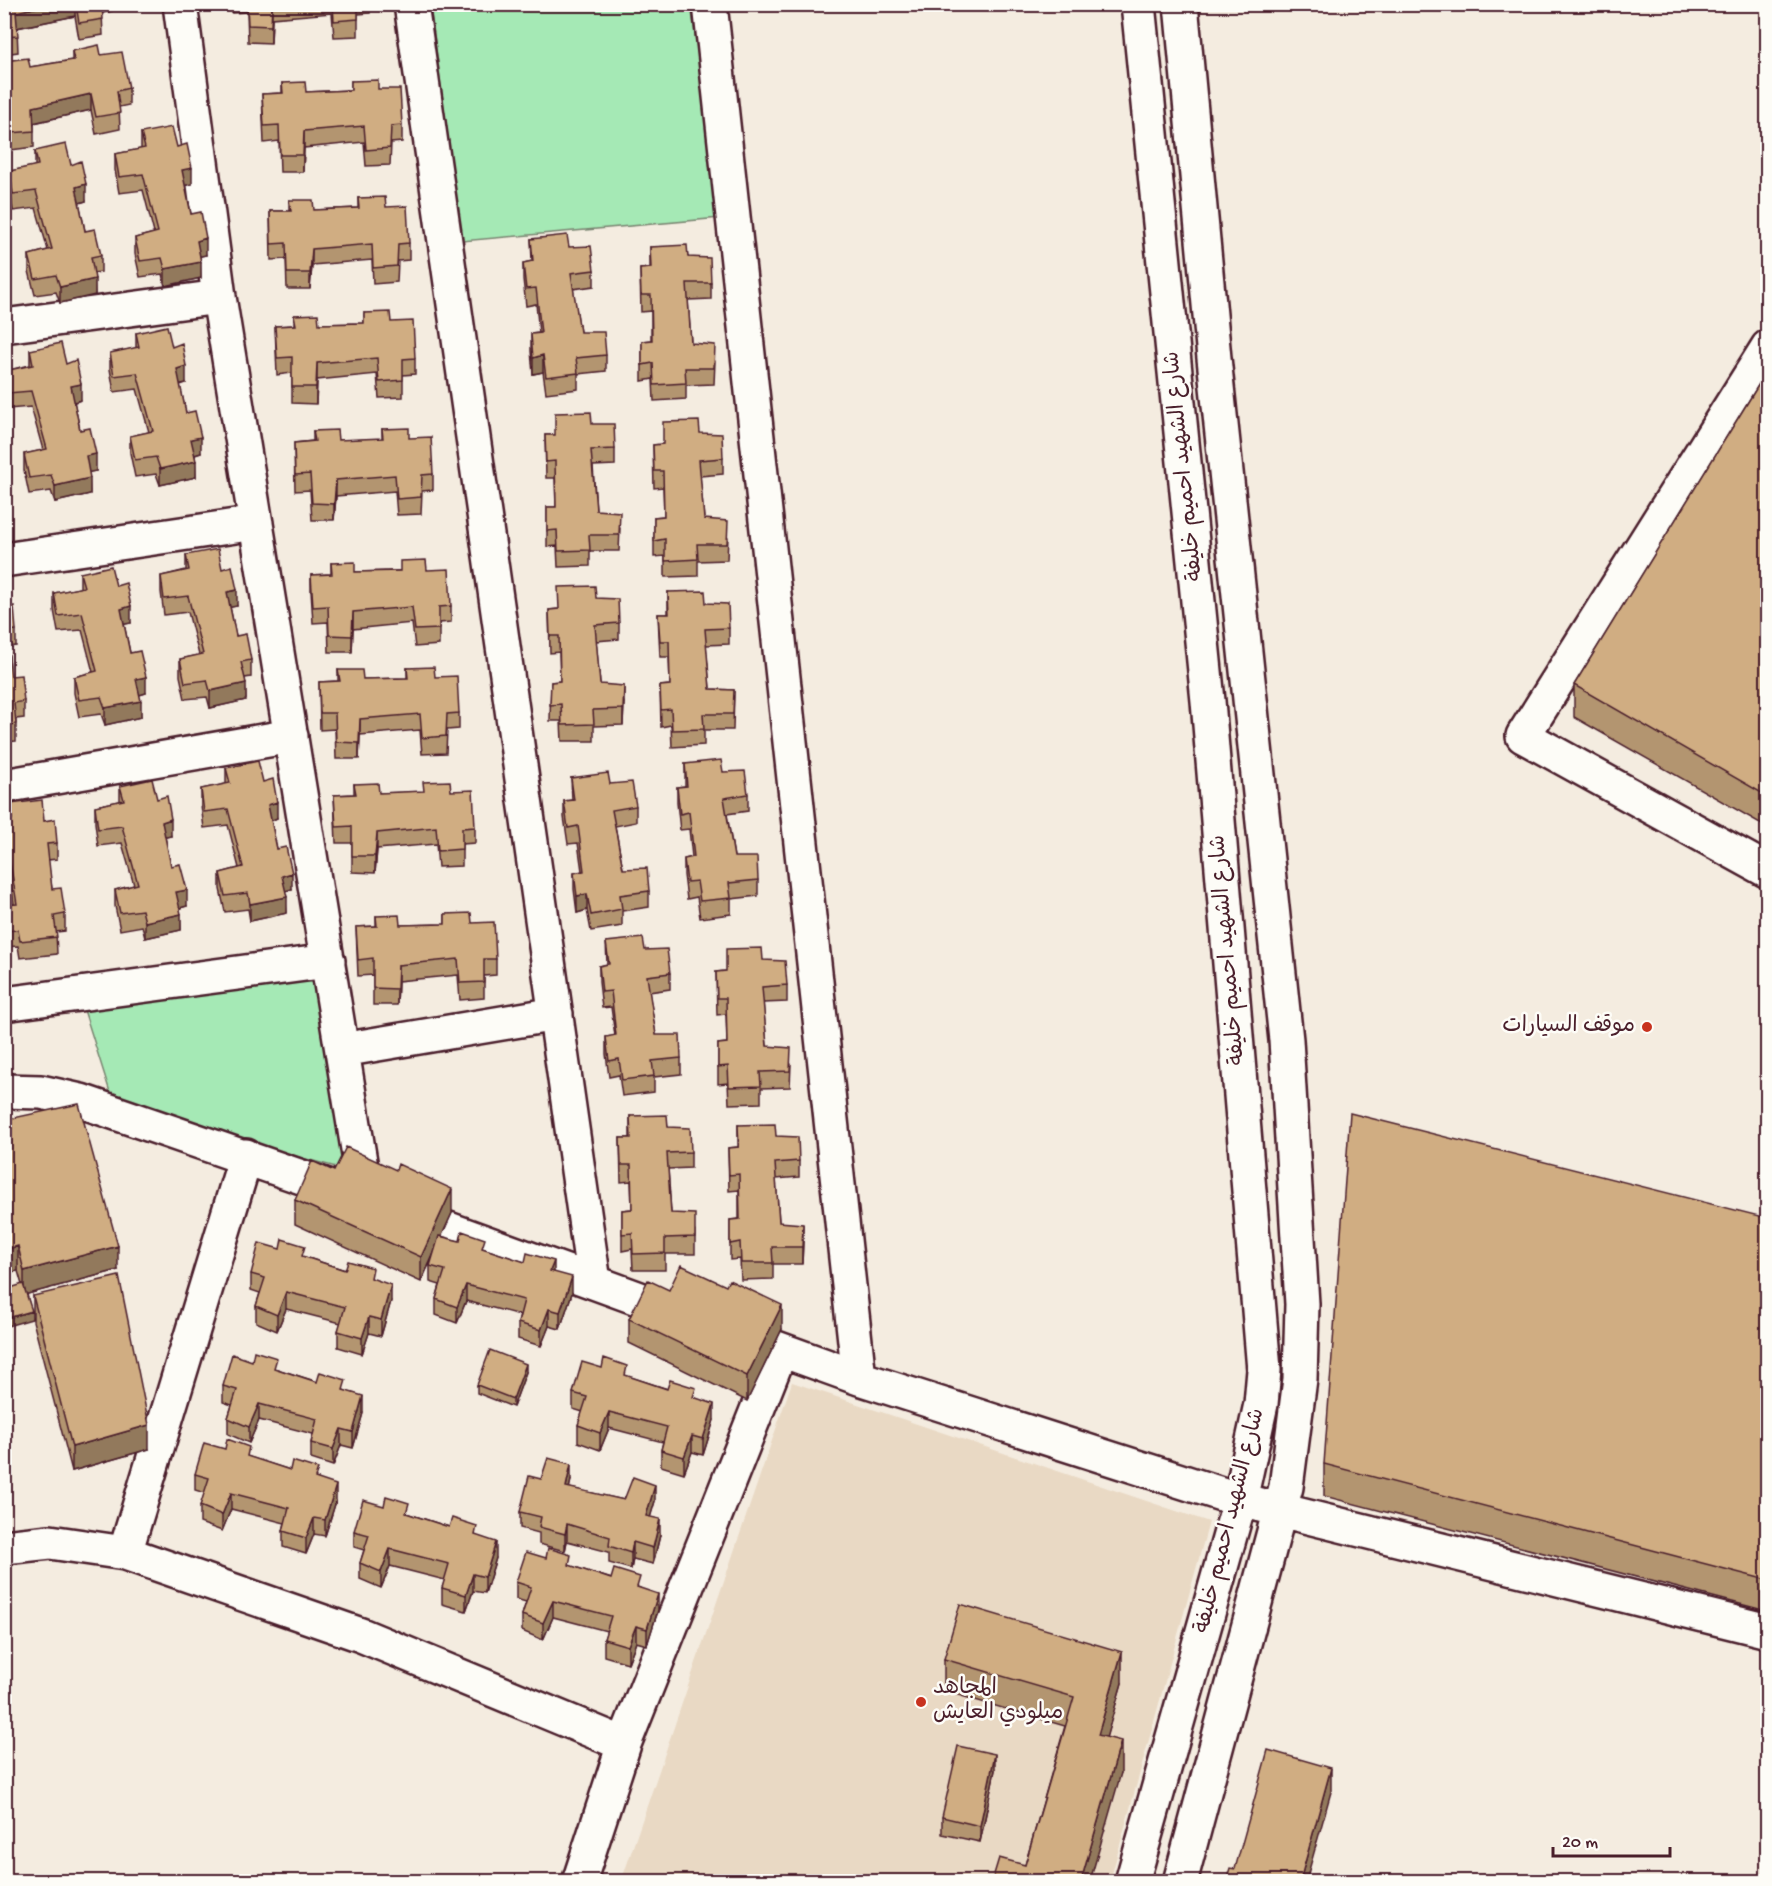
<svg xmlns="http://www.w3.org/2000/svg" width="1772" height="1886" font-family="'Gochi Hand','Playpen Sans Arabic',sans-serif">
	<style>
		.built { fill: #e9d9c4 }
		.green { fill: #a5e9b5; stroke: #788470; stroke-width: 1.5 }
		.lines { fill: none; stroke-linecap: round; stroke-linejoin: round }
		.minor-casing { stroke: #4a1f2b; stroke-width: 38 }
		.minor { stroke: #fdfcf7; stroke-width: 33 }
		.wall { fill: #b39570; stroke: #4a1f2b; stroke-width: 1.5 }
		.shaded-wall { fill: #92795b; stroke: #4a1f2b; stroke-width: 1.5 }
		.building { fill: #d0ad82; stroke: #4a1f2b; stroke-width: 1.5 }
		.poi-dot { fill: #c8321e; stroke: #fdfcf7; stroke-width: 2 }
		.labels { text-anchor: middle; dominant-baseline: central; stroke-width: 5; stroke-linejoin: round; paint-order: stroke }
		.street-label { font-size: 22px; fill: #4a1f2b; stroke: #fdfcf7 }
		.poi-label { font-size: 22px; fill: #4a1f2b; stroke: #fdfcf7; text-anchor: end }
	</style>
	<rect width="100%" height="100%" fill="#f4ece0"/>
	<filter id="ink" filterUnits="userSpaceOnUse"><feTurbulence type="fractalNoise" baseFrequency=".0167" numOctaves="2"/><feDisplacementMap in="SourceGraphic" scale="12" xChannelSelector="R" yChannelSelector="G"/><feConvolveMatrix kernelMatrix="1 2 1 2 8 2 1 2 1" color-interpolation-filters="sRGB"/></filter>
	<g filter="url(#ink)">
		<path class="built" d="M792 1382 1209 1522 1110 1881 621 1882Z"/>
		<path class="green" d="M430 5H691L720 218 462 241Z
			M319 970 351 1171 115 1108 79 994Z"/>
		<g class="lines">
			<g class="minor-casing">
				<path id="minor" d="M180 4 219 297 366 1198
					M411 4 594 1282
					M710 4 859 1378
					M4 326 219 297
					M1768 347 1523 736 1768 871
					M4 560 256 523
					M4 786 291 736
					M4 1004 328 961
					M342 1050 556 1014
					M4 1091 41 1092 81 1101 348 1193
					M402 1212 681 1314
					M732 1332 859 1378 1240 1500 1768 1631
					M4 1547 50 1542 125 1553 361 1635 624 1744
					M125 1553 246 1156
					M579 1882 624 1744 781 1350
					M1132 1882 1240 1500 1261 1404 1264 1370 1208 701 1138 4
					M1180 1882 1286 1487 1300 1379 1302 1304 1286 1040 1214 358 1181 4"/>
			</g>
			<use href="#minor" class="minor"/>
		</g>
		<path class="wall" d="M4 4H112V11L102 13 103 35 79 39 75 16 17 28 18 52 4 54Z
			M232 4H370V13L358 14V36L334 37 332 13 272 18 271 43 248 42 247 12 232 13Z
			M72 51 101 55 129 88V105L119 107 120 129 96 134 91 110 34 123V147L11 150 7 121H4V61L30 67 72 60Z
			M351 81 378 89 402 125V142L391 143 390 165 366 166 364 142 304 148 303 172H280L279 141 264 143 262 94 282 93V83L306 92 351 90Z
			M141 133 177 147 192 184 185 185 191 214 206 255 200 256 201 278 165 286 162 274 140 277 135 254V238L154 233 143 190 119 193 115 170V154L141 149Z
			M35 151 71 165 86 201 79 203 85 231 101 255V272L94 273 95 295 60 303 56 292 35 295 29 271V255L48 250 36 208 13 211 10 188V171L35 166Z
			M358 198 386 207 409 243V260L398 261 397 282 373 284 372 260 312 265 310 289H287L286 259 271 260 270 211H289V200L314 210 358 208Z
			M531 239 569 247 594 270V286L573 289 580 332 606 355V371L578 374V389L546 393 543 372 533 374 531 351V334L539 333 536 304 526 306 523 279V263L532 261Z
			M650 247 688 257 711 283V299L688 300 691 343 715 361 714 384 686 385V399L654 401 653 379 642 381V341L651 340V311L641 312 640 269 650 268Z
			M364 313 391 322 415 358V374L403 375V397L379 398 377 374 317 380 316 404 292 403V373L277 375 275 326 294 325V315L319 324 364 323Z
			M136 333 172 347 186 383 180 385 186 413 201 453 195 455 196 477 160 485 156 474 135 477 130 453V436L149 432 137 389 114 392 110 369V353L136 348Z
			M30 350 66 364 81 400 74 402 80 430 96 471 89 472 90 494 55 502 51 491 29 494 24 470V454L43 450 31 407 8 409 4 391V371L30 365Z
			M1767 371V827L1574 717V685Z
			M592 424 615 449V465L593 466 596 510 620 528 619 551H590V566L558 567 557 546 547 547V507H556L555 478H546L545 435H555Z
			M382 429 409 438 433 474V490L422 491 421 514 397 515 395 491 336 496 334 520H312L310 490 295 491 294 443 313 441V431L338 440 382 439Z
			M700 433 723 458V474L700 476 704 519 728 537 727 560 698 561V576L665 577V556L654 557V517L664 516 663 487 654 488 653 445 663 444Z
			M186 555 222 569 237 606 230 607 236 636 251 660V677L245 678 246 700 210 708 207 697 185 699 180 676V659L199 655 188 612 164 615 161 592V576L186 570Z
			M331 563 355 572 427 570 451 606V622L439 623V645L415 647 412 623 353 629 352 652H329L328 622 313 623 311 591V575L331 574Z
			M80 573 116 586 131 623 124 624 130 653 146 693 139 695 141 717 105 725 101 714 79 717 74 693V677L93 672 82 630 58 632 54 610V593L80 588Z
			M668 592 706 603 729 628V644L706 645 710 689 734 690 733 730H704V745L672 747 671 725 661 727 660 686 670 685 669 657H660L658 614H668Z
			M596 598 619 623V639L596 641 600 684 624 702 623 725 594 726V741H562L561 721H550L551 682 560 681 559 652 550 653 549 610 559 609Z
			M4 608 16 630V646L8 647 11 676 24 701V718L16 719V741L4 742Z
			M407 668 435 677 459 713V729L447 730 446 753 422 754 420 730 360 735 359 759H336L335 729 320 730 319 682 338 681V670L363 679 407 678Z
			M685 764 723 772 748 794V811L727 814 734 857 758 880V896L731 899V914L700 918 697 897 687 899 684 875V859L692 857 689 829 680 830 677 803V787L685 786Z
			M226 768 263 782 277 818 271 821 277 849 292 889 285 891 287 913 250 921 248 909 225 912 220 889V873L239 868 228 825 204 828 201 805V789L226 784Z
			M571 778 610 784 636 806V822L615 826 623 869 649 891V907L622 911V926L591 931 587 910 577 913 574 889V873L582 871 578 843 568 844 564 817V801L572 800Z
			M354 784 379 793 451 791 475 827V843L462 844V866L438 867 436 844 377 849 375 873 352 872V843H336L334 795 354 794Z
			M120 786 157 799 171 836 165 837 171 866 187 906 180 908 181 930 145 938 142 926 120 930 115 906V890L134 885 122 843 98 846 95 823V806L120 801Z
			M10 804 44 821 57 843V859L48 860 52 889 65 914V931L56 932 57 954 20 958 18 946 4 947V905L14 904 7 861H4V819H10Z
			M445 914 472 923 496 959V975L484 976V998L460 1000 458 975 398 981 397 1005H373V975L358 976 356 927 376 926V916L400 925 445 924Z
			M606 942 645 950 670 973V989L649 992 656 1035 681 1058V1074L654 1077V1092L622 1096 619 1075 609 1077 606 1054V1037L615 1036 611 1007 602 1008 599 982V966L607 964Z
			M763 960 787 985V1002L763 1003 767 1046 791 1064 790 1087 761 1088V1103L729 1104 728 1083 718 1084V1044L727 1043 726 1014 717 1015 716 972 726 971Z
			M630 1116 668 1127 691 1152V1168L668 1169 671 1213 695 1231V1254H665V1270H633L632 1249 622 1251V1210L632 1209 631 1181 621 1182 620 1138H630Z
			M4 1120 118 1270 27 1294 32 1319 18 1271Z
			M738 1125 776 1136 799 1161V1177L776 1179 779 1222 803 1240 802 1264H773V1279L741 1280 740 1259 730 1260V1220L739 1219V1190L729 1191 728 1148 738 1147Z
			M334 1171 452 1213 441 1236 485 1249 554 1272 572 1293 560 1329 549 1326 541 1346 518 1339V1323L520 1315 466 1301 457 1323 436 1315V1299L440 1285 430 1282V1266L435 1251 421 1282 295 1224V1200Z
			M1767 1218V1611L1324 1496V1464Z
			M305 1257 373 1279 391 1301 381 1336 369 1333 362 1354 338 1347V1331L341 1323 286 1309 277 1331 256 1322V1306L260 1293 251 1290V1274Z
			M669 1290 782 1329 747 1401 629 1343V1319Z
			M33 1296 149 1449 72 1471 33 1321Z
			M277 1369 346 1391 363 1413 353 1448 341 1445 333 1466 311 1459V1443L313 1434 259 1420 249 1443 228 1434V1418L232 1405 223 1402V1386Z
			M526 1372 513 1407 477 1393V1385Z
			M627 1376 696 1398 714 1420 703 1455 692 1452 684 1473 661 1466V1450L663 1442 609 1428 600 1450 578 1442V1425L583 1412 573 1409V1393Z
			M249 1457 318 1479 336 1501 325 1536 314 1534 306 1554 283 1547V1531L285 1523 231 1509 222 1531 200 1523V1506L205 1493 195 1490V1474Z
			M541 1479 571 1480 569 1488 624 1500 655 1501 650 1517 660 1535 653 1564 633 1559 631 1569 609 1563V1552L567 1541 565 1551 539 1544V1533L520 1528V1512Z
			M409 1514 477 1536 496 1558 485 1593 473 1591 466 1611 442 1604V1588L445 1580 390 1566 381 1588 360 1579V1563L364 1550 354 1547V1531Z
			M571 1566 640 1588 658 1610 647 1645 636 1642 628 1663 604 1656V1639L607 1631 553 1617 543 1640 522 1631V1615L526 1602 516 1599V1582Z
			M944 1659 1122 1683 1106 1737 1121 1773 1025 1865 1065 1726 944 1691Z
			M995 1770 980 1842 942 1834V1817Z"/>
		<path class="shaded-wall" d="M51 4H75V16L16 28V12Z
			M101 4H112V11L101 13Z
			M272 4V18L271 43V26Z
			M91 94V110L33 123V107Z
			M304 131V148L303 172V155Z
			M192 168V184L182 186V170Z
			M86 184V201L76 204V187Z
			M206 238V255L197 257V241Z
			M312 249V265L310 289V273Z
			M201 262V278L165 286V269Z
			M7 270V286L4 287V271Z
			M95 279V295L60 303V287Z
			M543 355V372L533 374V358Z
			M317 363V380L316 404V387Z
			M186 366V383L177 385V369Z
			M81 384V400L71 403V386Z
			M201 437V453L191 456V439Z
			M96 454V471L86 473V456Z
			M196 461V477L160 485V469Z
			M90 478V494L55 502V486Z
			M336 480V496L334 520V504Z
			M237 590V606L227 608V592Z
			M131 606V623L121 625V609Z
			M353 612V629L352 652V636Z
			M146 677V693L136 696V679Z
			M246 683V700L210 708V691Z
			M624 686V702L623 725V709Z
			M141 701V717L105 725V708Z
			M360 719V735L359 759V743Z
			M277 802V818L268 822V805Z
			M171 819V836L162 838V822Z
			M377 833V849L375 873V856Z
			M292 873V889L282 892V876Z
			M187 890V906L176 909V892Z
			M587 894V910L577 913V896Z
			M287 897V913L250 921V904Z
			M181 914V930L145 938V922Z
			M398 965V981L397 1005V989Z
			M452 1189V1213L421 1282V1257Z
			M803 1224V1240L802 1264V1247Z
			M18 1246V1271L4 1274V1250Z
			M118 1246V1270L24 1295V1271Z
			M554 1261V1277L550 1271Z
			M572 1277V1293L560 1329V1312Z
			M391 1285V1301L381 1336V1320Z
			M466 1285V1301L457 1323V1307Z
			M286 1292V1309L277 1331V1315Z
			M782 1305V1329L747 1401V1376Z
			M549 1309V1326L541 1346V1330Z
			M32 1311V1319L4 1327V1319Z
			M369 1317V1333L362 1354V1338Z
			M526 1364V1372L513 1407V1399Z
			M363 1396V1413L353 1448V1432Z
			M259 1404V1420L249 1443V1427Z
			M714 1404V1420L703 1455V1439Z
			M609 1412V1428L600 1450V1433Z
			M149 1425V1449L72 1471V1447Z
			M341 1429V1445L333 1466V1449Z
			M692 1436V1452L684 1473V1457Z
			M571 1464V1480L566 1503V1487Z
			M336 1485V1501L325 1536V1520Z
			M655 1485V1501L646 1532V1516Z
			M231 1493V1509L222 1531V1515Z
			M314 1518V1534L306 1554V1538Z
			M660 1519V1535L653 1564V1548Z
			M567 1524V1541L565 1551V1534Z
			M496 1542V1558L485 1593V1577Z
			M633 1542V1559L631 1569V1553Z
			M390 1549V1566L381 1588V1572Z
			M473 1574V1591L466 1611V1595Z
			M658 1594V1610L647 1645V1629Z
			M553 1601V1617L543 1640V1623Z
			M636 1626V1642L628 1663V1646Z
			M1122 1652V1683L1098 1766V1735Z
			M1121 1741V1773L1090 1881H1081Z
			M995 1754V1770L980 1842V1826Z
			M1331 1768V1792L1306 1881H1300Z"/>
		<path class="building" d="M4 4H51L16 12 18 36 4 37Z
			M76 4H102L103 19 79 23Z
			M247 4H272L271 26 248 25Z
			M333 4H358V19L334 21Z
			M99 45 101 55 122 52 129 88 117 91 120 113 96 117 91 94 33 107 34 131 11 133 7 104 4 105V72L7 71 4 61 28 58 30 67 74 60 72 51Z
			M378 80V89H400L402 125 391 126 390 148 366 150 364 126 304 131 303 155H280L279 125 264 126 262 94 283 93 282 83 305 82 306 92 351 90V81Z
			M172 127 177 147 187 144 192 168 182 170 191 214 201 212 206 238 197 241 201 262 165 269 162 258 140 261 135 238 158 232 143 174 119 177 115 154 145 148 141 133Z
			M66 144 71 165 81 161 86 184 76 187 85 231 95 229 101 255 91 257 95 279 60 287 56 275 35 279 29 255 52 249 36 191 13 194 10 171 38 165 35 151Z
			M385 197 386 207 407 206 409 243 398 244 397 266 373 268 372 244 312 249 310 273H287L286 243 271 244 270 211H291L289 200H313L314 210 359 208 358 198Z
			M567 235 569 247 591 246 594 270 571 273 580 332H604L606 355 576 358 578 373 546 377 543 355 533 358 531 334 541 333 536 288 526 289 523 263 533 261 531 239Z
			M687 245 688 257 710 258 711 283H687L691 343 715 345 714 368H685L686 383 654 385 653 363 642 365V341L652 340 651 295H641L640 269 651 268 650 247Z
			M4 259 7 270 4 271Z
			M390 312 391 322 413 321 415 358 403 359V380L379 382 377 358 317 363 316 387H292V357L277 358 275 326 296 325 294 315 318 314 319 324 364 323V313Z
			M167 326 172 347 182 343 186 366 177 369 186 413 195 411 201 437 191 439 196 461 160 469 156 457 135 460 130 436 153 431 137 373 114 376 110 353 139 347 136 333Z
			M61 343 66 364 76 360 81 384 71 386 80 430 90 428 96 454 86 456 90 478 55 486 51 475 29 478 24 454 47 449 31 391 8 393 4 371 33 365 30 350Z
			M1767 371V796L1574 685Z
			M591 412 592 424H614L615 449 591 450 596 510 620 512 619 535H589L590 550 558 551 557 530 547 531V507H556L555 461 546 462 545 435H555V413Z
			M699 421 700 433 722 434 723 458 699 460 704 519 728 521 727 544H697L698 559 665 561V539L654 541V517L664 516 663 471H654L653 445 663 444V422Z
			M409 428V438L431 437 433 474 422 475 421 497 397 499 395 475 336 480 334 504 312 503 310 474 295 475 294 443 315 441 313 431 337 430 338 440 383 438 382 429Z
			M218 549 222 569 232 566 237 590 227 592 236 636 246 634 251 660 241 662 246 683 210 691 207 680 185 683 180 659 203 654 188 596 164 599 161 576 189 570 186 555Z
			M426 560 427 570 449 569 451 606 439 607V629L415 630 412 607 353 612 352 636 329 635 328 606 313 607 311 575 332 574 331 563 355 562V572L400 571V561Z
			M111 566 116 586 126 583 131 606 121 609 130 653 140 651 146 677 136 679 141 701 105 708 101 697 79 700 74 677 97 671 82 613 58 616 54 593 84 587 80 573Z
			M595 586 596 598 618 599 619 623 595 625 600 684 624 686 623 709 593 710 594 724 562 725 561 704 550 705 551 682 560 681 559 636H550L549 610 559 609 558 587Z
			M705 591 706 603 728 604 729 628 705 629 710 689 734 690 733 714H703L704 729 672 730 671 709 661 710 660 686 670 685 669 641H660L658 614H669L668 592Z
			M14 606 16 630 6 631 11 676 21 675 24 701 14 703 16 724 4 726V608Z
			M434 667 435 677 457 676 459 713 447 714 446 736 422 738 420 714 360 719 359 743 336 742 335 713H320L319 682 340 681 338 670H362L363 679 408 678 407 668Z
			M721 760 723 772 745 771 748 794 724 798 734 857H757L758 880 729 883 731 898 700 901 697 881 687 882 684 859 694 857 689 812 680 814 677 787 687 786 685 764Z
			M258 761 263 782 273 779 277 802 268 805 277 849 286 847 292 873 282 876 287 897 250 904 248 893 225 896 220 873 243 867 228 809 204 812 201 789 230 783 226 768Z
			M608 773 610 784 632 782 636 806 612 810 623 869 647 868 649 891 620 895 622 909 591 915 587 894 577 896 574 873 584 871 578 826 568 828 564 801 574 800 571 778Z
			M152 779 157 799 167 796 171 819 162 822 171 866 180 864 187 890 176 892 181 914 145 922 142 910 120 913 115 890 138 884 122 826 98 829 95 806 124 800 120 786Z
			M450 781 451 791 473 790 475 827 462 828V849L438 851 436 827 377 833 375 856H352V826L336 827 334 795 356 794 354 784 378 783 379 793 424 791 423 782Z
			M42 800 44 821 55 819 57 843 47 844 52 889 61 888 65 914 54 916 57 937 20 941 18 930 4 931V905L17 904 7 844H4V819H12L10 804Z
			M471 913 472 923 494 922 496 959H484V982L460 983 458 959 398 965 397 989 373 988V958L358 960 356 927 377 926 376 916 399 915 400 925 445 924V914Z
			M643 938 645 950 667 949 670 973 647 976 656 1035H680L681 1058 652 1061 654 1076 622 1080 619 1059 609 1061 606 1037 616 1035 611 991 602 992 599 966 609 964 606 942Z
			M762 948 763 960 785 961 787 985 762 987 767 1046 791 1048 790 1071 760 1072 761 1086 729 1087 728 1066 718 1067V1044L727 1043 726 998H717L716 972 726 971V949Z
			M79 1104 118 1246 24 1271 18 1246 4 1250V1120Z
			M1350 1113 1767 1218V1580L1324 1464Z
			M667 1115 668 1127 690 1128 691 1152 667 1153 671 1213 695 1214V1237L665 1238V1253L633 1254 632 1233 622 1234V1210L632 1209 631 1165H621L620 1138H631L630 1116Z
			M775 1124 776 1136 798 1137 799 1161 775 1163 779 1222 803 1224 802 1247H772L773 1263H741L740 1242 730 1244V1220L740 1219 739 1174 729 1175 728 1148 739 1147 738 1125Z
			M346 1147 396 1170 398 1164 452 1189 421 1257 295 1200 312 1161 334 1171Z
			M462 1231 485 1239 482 1248 525 1262 527 1253 554 1261 550 1271 572 1277 560 1312 549 1309 541 1330 518 1323 524 1300 466 1285 457 1307 436 1299 445 1270 430 1266 439 1236 460 1241Z
			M282 1239 305 1246 302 1256 345 1270 348 1261 373 1268 371 1278 391 1285 381 1320 369 1317 362 1338 338 1331 345 1307 286 1292 277 1315 256 1306 265 1278 251 1274 259 1243 280 1249Z
			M681 1265 726 1286 729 1280 782 1305 747 1376 629 1319 648 1280 669 1290Z
			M119 1276 149 1425 72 1447 33 1296Z
			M23 1284 32 1311 4 1319V1290Z
			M490 1350 526 1364 513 1399 477 1385Z
			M254 1351 277 1358 274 1368 317 1382 320 1372 346 1380 343 1390 363 1396 353 1432 341 1429 333 1449 311 1443 317 1419 259 1404 249 1427 228 1418 237 1390 223 1386 232 1354 252 1361Z
			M604 1358 627 1366 625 1375 667 1389 670 1380 696 1388 693 1397 714 1404 703 1439 692 1436 684 1457 661 1450 667 1427 609 1412 600 1433 578 1425 587 1397 573 1393 582 1362 602 1368Z
			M227 1439 249 1447 247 1456 290 1470 292 1461 318 1469 315 1478 336 1485 325 1520 314 1518 306 1538 283 1531 289 1508 231 1493 222 1515 200 1506 209 1478 195 1474 204 1443 225 1449Z
			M548 1458 571 1464 566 1487 624 1500 633 1477 655 1485 646 1516 660 1519 653 1548 633 1542 631 1553 609 1546 610 1537 567 1524 565 1534 539 1527 541 1517 520 1512 529 1476 541 1479Z
			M386 1496 409 1503 406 1513 449 1527 452 1518 477 1526 475 1535 496 1542 485 1577 473 1574 466 1595 442 1588 449 1564 390 1549 381 1572 360 1563 369 1535 354 1531 363 1500 384 1506Z
			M548 1548 571 1555 569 1565 611 1579 614 1569 640 1577 637 1587 658 1594 647 1629 636 1626 628 1646 604 1639 611 1616 553 1601 543 1623 522 1615 531 1587 516 1582 526 1552 546 1558Z
			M960 1604 1122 1652 1098 1735 1121 1741 1081 1881H992L999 1858 1025 1865 1074 1697 944 1659Z
			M958 1746 995 1754 980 1826 942 1817Z
			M1268 1750 1331 1768 1300 1881H1226L1230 1868 1235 1869Z"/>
	</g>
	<g class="poi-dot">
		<circle cx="1647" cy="1027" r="6"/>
		<circle cx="921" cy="1702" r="6"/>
	</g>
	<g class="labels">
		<g class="street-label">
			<text transform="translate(1185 466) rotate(-96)">شارع الشهيد احميم خليفة</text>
			<text transform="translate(1229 950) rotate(-95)">شارع الشهيد احميم خليفة</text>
			<text transform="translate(1231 1521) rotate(-76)">شارع الشهيد احميم خليفة</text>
		</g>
		<g class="poi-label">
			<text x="1635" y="1027">موقف السيارات</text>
			<text x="933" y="1689" text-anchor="start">المجاهد<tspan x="933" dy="25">ميلودي العايش</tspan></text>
		</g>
	</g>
	<rect width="1772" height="1886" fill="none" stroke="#fdfcf7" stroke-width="24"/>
	<rect x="12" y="12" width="1748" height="1862" fill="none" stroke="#4a1f2b" stroke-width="2" filter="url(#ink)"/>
	<path d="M1553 1847v9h117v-9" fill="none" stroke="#4a1f2b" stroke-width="3"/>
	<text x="1562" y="1847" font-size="18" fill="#4a1f2b" stroke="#fdfcf7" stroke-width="4.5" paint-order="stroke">20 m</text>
</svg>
